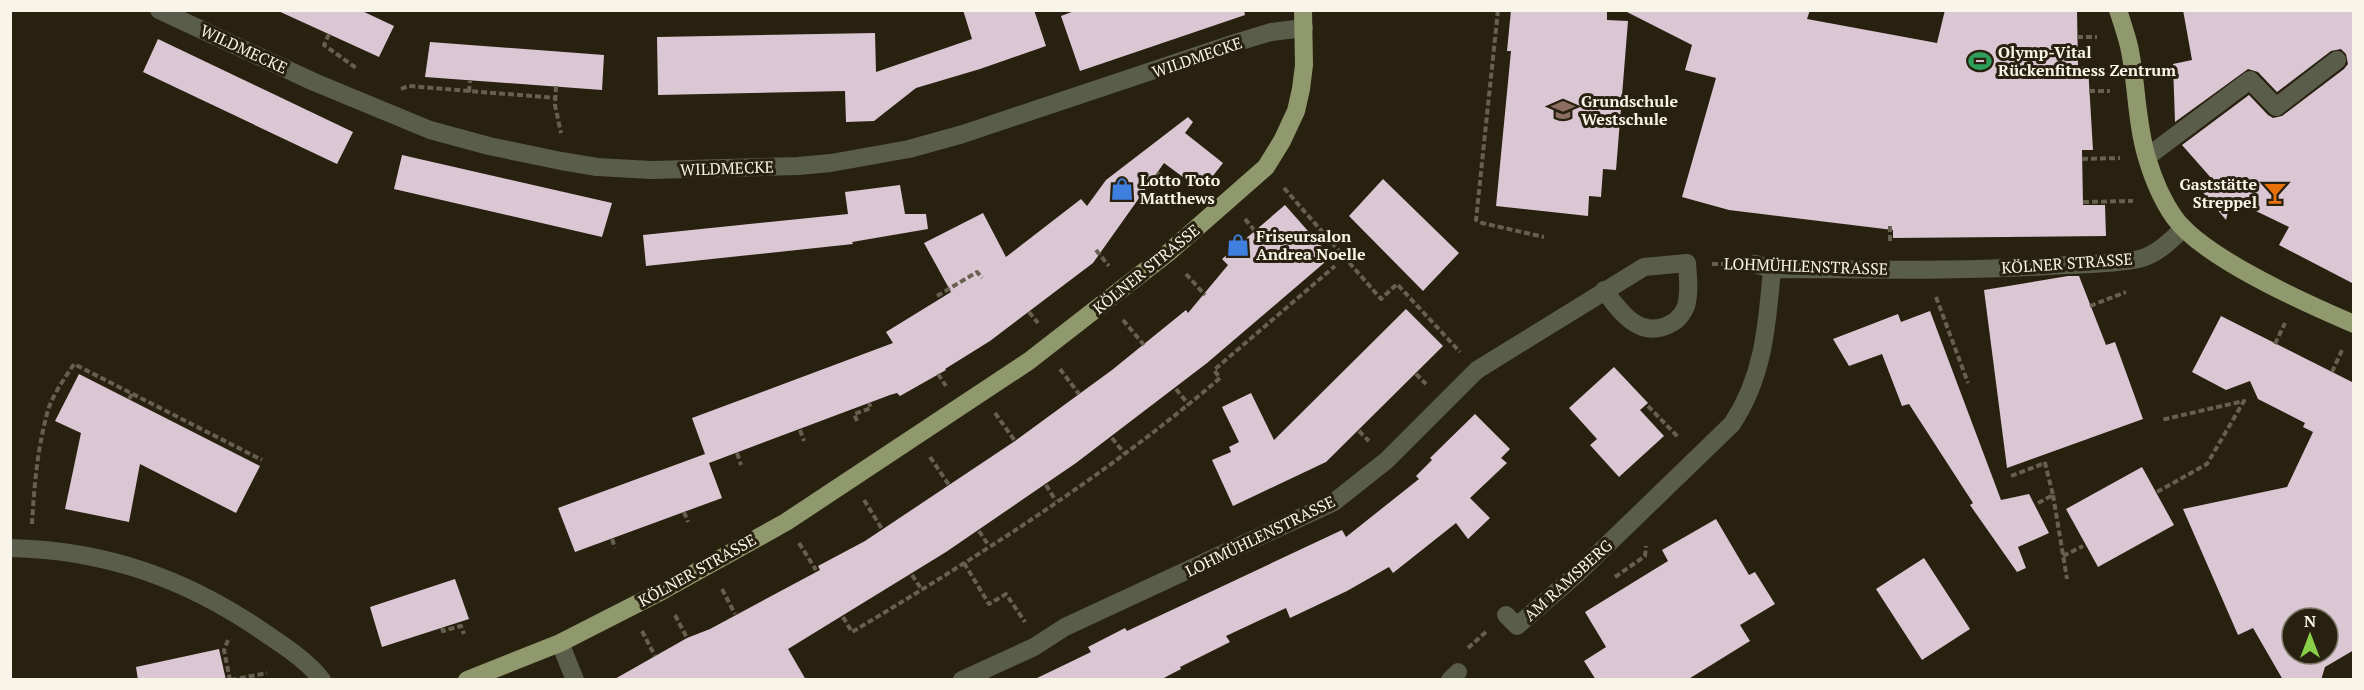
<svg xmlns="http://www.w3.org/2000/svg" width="2364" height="690" font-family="'PT Serif',serif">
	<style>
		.building { fill: #dbc6d4; fill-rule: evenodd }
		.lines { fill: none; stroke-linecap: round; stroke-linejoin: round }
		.path { stroke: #676050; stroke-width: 4; stroke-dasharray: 6 3; stroke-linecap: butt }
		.minor { stroke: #595d49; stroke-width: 18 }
		.major { stroke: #90986d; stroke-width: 18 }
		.labels { text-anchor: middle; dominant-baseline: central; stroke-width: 6; stroke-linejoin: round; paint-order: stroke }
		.street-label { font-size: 16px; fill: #f8f4e8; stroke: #28210f }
		.poi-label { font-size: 16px; font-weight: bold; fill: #f8f4e8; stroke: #28210f; text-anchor: start }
	</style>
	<rect width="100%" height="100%" fill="#28210f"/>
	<path class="building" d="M276 10H360L394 26 379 57Z
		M963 10H1034L1046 46 980 69 916 88 874 121 846 122 845 91 658 95 657 37 875 33 876 72 972 39Z
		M1077 10H1244L1245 15 1080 71 1061 16Z
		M1511 10H1607V20L1628 21 1616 170 1603 169 1601 197 1589 196 1588 216 1496 206 1511 51H1507Z
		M1623 10H1810L1807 19 1937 43 1945 10H2077L2078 66H2088L2093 150H2082L2083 205H2105L2106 236 1893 238V230L1729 210 1682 197 1716 78 1685 70 1692 45Z
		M2183 10H2354V284L2279 245 2289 227 2231 199 2226 220 2200 189 2212 179 2182 145 2249 95 2268 115 2273 118 2282 116 2344 69 2348 64 2346 54 2341 49 2331 51 2277 92 2258 72 2248 69 2175 122 2173 64 2192 60Z
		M158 39 353 132 337 164 143 72Z
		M430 42 604 55 602 90 425 77Z
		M1188 117 1193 122 1185 133 1223 163 1212 177 1199 189 1164 163 1093 263 990 341 945 369 946 370 900 396 897 393 890 395 709 463 722 498 575 552 558 508 705 454 692 418 893 343 886 332 951 292 924 243 983 213 1006 257 1081 199 1087 206 1106 180Z
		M402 155 612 203 602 237 394 189Z
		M1383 179 1459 253 1423 291 1349 216Z
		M900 185 905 214H926L928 229 852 242 853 244 646 266 643 235 848 214 845 192Z
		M1285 205 1331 257 1207 363 1076 463 946 552 788 649 806 680H613L687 638 710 629 820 570 818 566 865 541 1015 441 1112 370 1186 310 1188 313 1228 265 1222 259Z
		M2068 276H2079L2106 345 2115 342 2143 419 2007 468 1984 290Z
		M1406 309 1443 346 1326 462 1233 506 1212 460 1231 452 1229 447 1239 442 1222 407 1251 393 1274 440Z
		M1930 311 2001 500 2029 494 2049 533 2018 547 2026 568 2017 572 1970 505 1973 503 1909 404 1902 406 1882 354 1849 366 1833 339 1898 314 1901 322Z
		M2221 316 2354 383V650L2325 667 2321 680H2283L2253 628 2238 635 2183 509 2287 487 2313 432 2303 427 2305 423 2258 399 2250 381 2226 390 2192 372ZM2292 618H2328V654H2292Z
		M1614 367 1648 403 1640 410 1664 436 1619 477 1590 445 1597 439 1569 408Z
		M79 374 260 466 236 513 140 464 129 522 65 509 81 433 55 421Z
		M1475 414 1510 449 1501 458 1507 463 1470 498 1490 518 1468 539 1456 523 1393 573 1389 567 1347 591 1290 618 1286 608 1226 636 1230 642 1180 667 1181 669 1160 680H1033L1091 652 1088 647 1125 628 1127 631 1342 530 1346 537 1419 479 1416 476 1432 460 1430 458Z
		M2142 467 2174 525 2098 567 2066 509Z
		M1716 519 1749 575 1755 572 1775 604 1740 625 1750 641 1687 680H1596L1584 661 1606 647 1585 612 1668 561 1662 550Z
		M1924 558 1970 629 1922 660 1876 589Z
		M455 579 469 619 382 647 370 607Z
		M219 649 226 680H138L136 667Z"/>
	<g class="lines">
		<path class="path" d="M1498 10 1476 220 1482 223 1544 237
			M329 34 324 45 356 68
			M2077 37H2097
			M556 86 555 105 561 133
			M401 89 408 86 556 98
			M2089 91H2110
			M469 92 470 81
			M2082 159 2120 158
			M1157 173 1163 177
			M1284 188 1381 299 1397 284 1460 352
			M2083 202 2133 201
			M1245 219 1255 231
			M1890 226V244
			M1096 250 1109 266
			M1712 264H1728
			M1186 274 1205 295
			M937 296 977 272 982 278
			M1936 297 1968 383
			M2090 306 2126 292
			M1029 312 1038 323
			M1123 320 1144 345
			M2275 344 2285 323
			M1060 369 1079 394
			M2332 372 2343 348
			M938 374 946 386
			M1416 374 1426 384
			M1176 389 1189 405
			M129 399 132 394
			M1648 406 1679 438
			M995 413 1015 441
			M857 421 854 414 871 408 869 403
			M800 430 804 441
			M1359 431 1369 441
			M1112 438 1124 453
			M737 453 741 465
			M930 457 949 485
			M2011 476 2045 463
			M1046 485 1056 501
			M2157 492 2207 464 2244 401 2161 420
			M2053 495 2067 579
			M864 500 882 529
			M2038 503 2053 495 2044 459
			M684 512 688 522
			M32 524C34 489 37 452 46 418 50 398 63 381 74 364L262 460
			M979 531 989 546
			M612 539 615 548
			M799 543 816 570
			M2063 556 2083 546
			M964 563 989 604 1006 594 1025 622
			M912 575 922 590
			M1615 577 1645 556 1646 546
			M722 589 735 614
			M675 615 687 638
			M843 617 852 632C979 556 1107 475 1220 378L1214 370 1335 266
			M442 628 443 631 461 626 464 634
			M642 631 655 656
			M228 640 224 650 230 680
			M1468 648 1487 631
			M231 680 267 673"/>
		<path class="minor" d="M159 10 314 82 430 130 489 146 561 161 597 167 651 170 798 166 831 163 909 149 963 134 1238 42 1271 32 1304 28
			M2147 157 2250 80 2276 107 2337 60
			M1755 264 1772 269C1864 269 1956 272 2048 266 2077 264 2110 265 2139 259 2157 255 2171 240 2184 228
			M10 548C106 550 187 579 265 633 284 646 308 661 322 680
			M1506 615 1517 626 1578 573 1732 424C1764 376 1767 325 1772 269
			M560 643 575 680
			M962 680 1034 647 1065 627 1334 502 1387 460 1477 370 1644 267 1687 263C1688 277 1690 292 1686 306 1684 312 1678 320 1672 323 1641 341 1621 313 1604 290
			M1450 680 1458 672"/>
		<path class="major" d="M2118 10C2122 22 2126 34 2129 46 2137 83 2136 122 2147 158 2153 178 2162 200 2174 217 2202 257 2307 304 2354 324
			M467 680 560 643 662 591 786 522 1029 361 1168 253 1266 167 1282 141 1296 111 1301 89 1304 65 1303 10"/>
	</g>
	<defs>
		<g id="stadium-bare" transform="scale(1.8)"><path d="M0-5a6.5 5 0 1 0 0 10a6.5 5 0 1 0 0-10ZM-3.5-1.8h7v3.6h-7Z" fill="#2e9e5b" stroke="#28210f" stroke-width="2.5" paint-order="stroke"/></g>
		<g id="school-bare" transform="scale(1.8)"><path d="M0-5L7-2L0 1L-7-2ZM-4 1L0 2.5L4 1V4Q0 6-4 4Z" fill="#8d6e63" stroke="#28210f" stroke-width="2.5" paint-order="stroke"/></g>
		<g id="shop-bare" transform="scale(1.8)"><path d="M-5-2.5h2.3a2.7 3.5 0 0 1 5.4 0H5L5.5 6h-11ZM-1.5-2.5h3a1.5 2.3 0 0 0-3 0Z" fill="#3f7fe0" stroke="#28210f" stroke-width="2.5" paint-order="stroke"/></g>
		<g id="bar-bare" transform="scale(1.8)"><path d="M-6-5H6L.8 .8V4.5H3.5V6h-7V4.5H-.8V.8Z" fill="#e8710a" stroke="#28210f" stroke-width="2.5" paint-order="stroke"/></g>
	</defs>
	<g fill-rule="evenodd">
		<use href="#stadium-bare" x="1980" y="61"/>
		<use href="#school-bare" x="1563" y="110"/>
		<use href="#shop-bare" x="1122" y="189"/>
		<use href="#bar-bare" x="2275" y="193"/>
		<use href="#shop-bare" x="1238" y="245"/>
	</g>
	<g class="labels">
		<g class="street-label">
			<text transform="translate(244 49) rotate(25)">WILDMECKE</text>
			<text transform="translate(1197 57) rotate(-19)">WILDMECKE</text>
			<text transform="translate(727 168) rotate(-2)">WILDMECKE</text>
			<text transform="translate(2067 263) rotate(-4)">KÖLNER STRASSE</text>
			<text transform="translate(1806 266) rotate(2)">LOHMÜHLENSTRASSE</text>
			<text transform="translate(1146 269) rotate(-39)">KÖLNER STRASSE</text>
			<text transform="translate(1260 536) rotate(-26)">LOHMÜHLENSTRASSE</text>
			<text transform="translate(697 570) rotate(-29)">KÖLNER STRASSE</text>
			<text transform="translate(1568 580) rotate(-42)">AM RAMSBERG</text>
		</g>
		<g class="poi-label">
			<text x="1998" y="52">Olymp-Vital<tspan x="1998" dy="18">Rückenfitness Zentrum</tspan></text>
			<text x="1581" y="101">Grundschule<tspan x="1581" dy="18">Westschule</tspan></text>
			<text x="1140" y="180">Lotto Toto<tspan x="1140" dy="18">Matthews</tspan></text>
			<text x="2257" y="184" text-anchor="end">Gaststätte<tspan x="2257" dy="18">Streppel</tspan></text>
			<text x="1256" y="236">Friseursalon<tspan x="1256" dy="18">Andrea Noelle</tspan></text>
		</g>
	</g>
	<rect width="2364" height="690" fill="none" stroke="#f8f4e8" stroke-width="24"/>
	<g transform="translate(2310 636)"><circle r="28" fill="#28210f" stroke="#7b7566" stroke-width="1.5"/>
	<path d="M0-4.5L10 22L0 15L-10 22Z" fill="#89cf48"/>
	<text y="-9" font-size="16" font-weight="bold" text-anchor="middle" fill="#f8f4e8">N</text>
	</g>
</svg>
